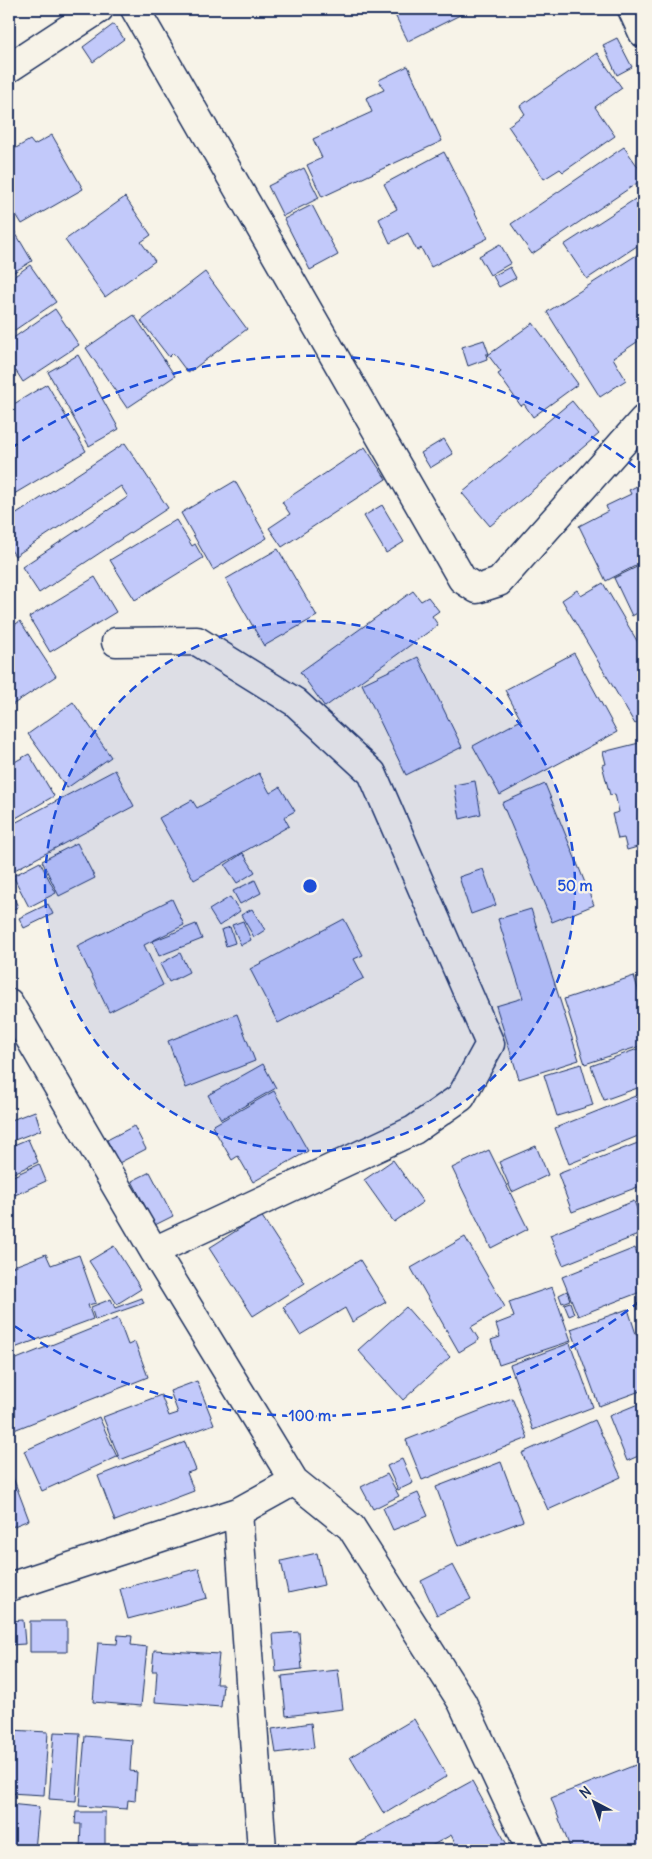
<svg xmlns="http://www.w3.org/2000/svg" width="652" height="1859" font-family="Delius,sans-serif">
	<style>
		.building { fill: #c2c9fa; stroke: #1b2f5e }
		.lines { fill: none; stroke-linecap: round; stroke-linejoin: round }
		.street-casing { stroke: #1b2f5e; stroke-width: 31 }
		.street { stroke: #f7f3e8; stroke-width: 28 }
		.ring { fill: none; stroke: #1d4ed8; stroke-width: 2.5; stroke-dasharray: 9 6 }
		.centre { fill: #1d4ed8; stroke: #f7f3e8; stroke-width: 2.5 }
		.ring-label { font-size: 15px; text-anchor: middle; font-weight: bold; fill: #1d4ed8; stroke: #f7f3e8; stroke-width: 4.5; stroke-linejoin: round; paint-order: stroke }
	</style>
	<rect width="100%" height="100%" fill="#f7f3e8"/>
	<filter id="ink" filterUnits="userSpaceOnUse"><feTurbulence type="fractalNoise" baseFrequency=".02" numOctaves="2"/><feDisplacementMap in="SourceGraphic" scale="10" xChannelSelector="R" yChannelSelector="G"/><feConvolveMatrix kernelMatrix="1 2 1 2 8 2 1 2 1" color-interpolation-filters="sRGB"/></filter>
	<g filter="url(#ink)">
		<path class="building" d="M392 9H472L408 41Z
			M114 24 124 39 93 62 83 47Z
			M617 38 632 67 617 75 603 45Z
			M597 53 622 88 595 107 615 136 563 172 560 169 544 179 508 126 525 114 520 106Z
			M408 66 442 141 322 197 307 165 322 158 313 139 372 112 366 98 384 90 379 80Z
			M52 135 83 189 22 224 9 203V152L30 140 34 145Z
			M624 147 643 174V179L532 254 511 224Z
			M444 152 488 238 431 267 421 248 417 251 408 233 390 243 379 219 397 209 384 184Z
			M304 168 319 198 283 216 268 186Z
			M643 194V242L587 279 564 245Z
			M125 197 151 235 141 242 155 261 105 297 65 240Z
			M312 205 338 255 310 270 284 219Z
			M9 222 32 261 9 275Z
			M500 244 511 263 490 275 479 256Z
			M643 251V338L613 358 626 380 600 397 547 312Z
			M30 265 56 302 9 334V280Z
			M510 267 516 278 499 287 493 276Z
			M205 272 247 329 188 373 173 353 169 357 141 321Z
			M55 309 79 345 23 382 16 371 9 376V341Z
			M134 315 175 376 127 408 86 348Z
			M533 323 578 384 533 417 524 404 521 406 498 374 501 372 488 355Z
			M484 340 489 354H486L487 359 468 366 462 347Z
			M78 355 119 429 89 446 48 372Z
			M47 384 86 451 9 497V407Z
			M572 401 599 434 490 526 462 493Z
			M444 439 453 454 430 468 421 453Z
			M125 443 168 508 39 593 22 567 128 497 121 486 15 556 9 547V519Z
			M365 447 386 479 282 547 269 528 290 514 282 502Z
			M235 481 267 538 213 570 181 513Z
			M643 483V562L606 581 579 526 608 511 606 506 631 494 629 490Z
			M382 505 404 542 386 553 364 516Z
			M176 520 192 546 195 544 203 558 135 600 110 560Z
			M278 549 317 616 264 646 226 579Z
			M643 564V610L632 616 614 578Z
			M95 577 116 612 50 652 29 617Z
			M603 583 643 651V719L635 724 562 600 577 590 581 596Z
			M413 591 421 601 428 597 439 611 432 616 438 625 325 707 300 672Z
			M20 621 56 676 9 707V629Z
			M574 653 617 732 500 795 473 746 521 720 505 690Z
			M418 657 462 747 406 775 362 684Z
			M73 702 111 757 67 788 28 734Z
			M643 742V856L641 846 627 850 624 838 618 839 612 814 619 812 615 794 610 795 602 765 606 764 603 752Z
			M29 754 54 796 9 822V765Z
			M115 770 134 806 9 873V826Z
			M259 773 270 793 280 787 295 811 284 817 289 826 194 880 159 818 192 800 197 808Z
			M475 781 481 814 460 819 454 785Z
			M545 784 594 905 552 922 502 803Z
			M77 843 95 878 59 896 42 861Z
			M243 853 255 872 237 883 225 865Z
			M40 862 56 893 29 907 13 876Z
			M483 869 496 905 471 914 459 877Z
			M255 880 261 893 240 904 233 891Z
			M9 887 18 907 9 911Z
			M230 897 240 911 219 926 209 910Z
			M172 899 184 925 144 945 163 985 109 1012 77 946Z
			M48 904 53 914 24 928 19 918Z
			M252 909 265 930 254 937 241 915Z
			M531 909 579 1060 519 1079 496 1006 523 998 498 919Z
			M344 919 363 955 354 959 364 978 278 1023 250 969Z
			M243 921 251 940 241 945 232 925Z
			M196 924 202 939 159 956 153 941Z
			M230 927 235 943 226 946 221 930Z
			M180 953 189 972 169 982 160 964Z
			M634 976 643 1005V1045L585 1064 564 999Z
			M237 1014 255 1061 186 1088 168 1041Z
			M643 1047V1086L604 1100 591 1066Z
			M263 1064 276 1088 221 1119 208 1095Z
			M581 1064 593 1105 557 1116 544 1075Z
			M274 1091 308 1151 253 1182 238 1156 232 1160 212 1126Z
			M643 1093V1134L569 1164 555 1128Z
			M35 1111 41 1130 12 1141 9 1121Z
			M134 1126 146 1149 119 1163 107 1140Z
			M28 1139 38 1162 9 1175V1147Z
			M643 1141V1185L572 1212 558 1174Z
			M536 1146 548 1175 512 1192 499 1162Z
			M489 1150 528 1229 491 1248 452 1168Z
			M393 1160 423 1202 394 1222 364 1180Z
			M39 1164 46 1181 15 1195 9 1178Z
			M150 1172 173 1216 155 1225 132 1181Z
			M634 1201 643 1224V1233L563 1265 550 1235Z
			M261 1215 305 1283 253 1316 209 1248Z
			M465 1237 505 1307 471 1327 479 1340 459 1352 411 1268Z
			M114 1246 141 1289 117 1304 89 1261Z
			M635 1248 643 1268V1291L578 1316 562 1277Z
			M46 1254 51 1265 79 1255 96 1303 88 1305 93 1319 9 1350V1268Z
			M360 1260 386 1302 352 1322 345 1308 300 1335 283 1307Z
			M552 1287 571 1341 499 1365 491 1340 500 1337 496 1324 514 1317 509 1302Z
			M567 1291 570 1300 562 1303 559 1295Z
			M142 1298 144 1303 95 1320 91 1307 111 1299 115 1308Z
			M570 1302 574 1314 569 1316 564 1304Z
			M406 1307 450 1357 403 1400 358 1350Z
			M628 1309 636 1334 643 1331V1390L599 1406 571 1329Z
			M118 1318 128 1345 135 1342 148 1377 9 1432V1362Z
			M570 1343 593 1407 533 1430 510 1365Z
			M197 1381 214 1424 120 1460 103 1417 161 1395 169 1416 178 1413 170 1391Z
			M512 1398 528 1438 422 1480 406 1440Z
			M643 1402V1454L627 1461 609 1416Z
			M99 1417 117 1457 42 1491 24 1451Z
			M595 1420 621 1477 548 1510 522 1453Z
			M185 1442 196 1470 187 1473 194 1491 115 1521 98 1476Z
			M402 1459 413 1483 398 1490 387 1466Z
			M501 1462 523 1521 458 1546 436 1487Z
			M9 1467 29 1520 9 1528Z
			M387 1474 399 1496 373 1509 361 1487Z
			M418 1493 428 1516 393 1530 383 1508Z
			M317 1553 324 1585 288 1593 281 1561Z
			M453 1565 471 1599 437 1615 421 1581Z
			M199 1568 207 1598 128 1619 120 1589Z
			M23 1620 25 1644 9 1645V1621Z
			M30 1621H67V1652H30Z
			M299 1632 302 1669 276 1672 273 1634Z
			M118 1635 132 1636 131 1645 147 1647 141 1706 93 1702 98 1643 117 1644Z
			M154 1650 219 1654 216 1684H223L221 1707 155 1702 157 1671H152Z
			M338 1670 343 1709 286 1716 282 1676Z
			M414 1719 447 1776 384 1814 350 1757Z
			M311 1723 314 1748 276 1753 272 1729Z
			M10 1730 48 1732 44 1795 9 1793Z
			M54 1732 80 1733 76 1801 49 1799Z
			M85 1736 132 1740 130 1771 137 1772 135 1801 128 1800 127 1809 79 1806Z
			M643 1762V1850H571L551 1798Z
			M472 1781 510 1850H459L451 1835 424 1850H346Z
			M9 1804 39 1807 35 1850H9Z
			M76 1812H105V1850H80L81 1824H75Z
			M188 1843H207V1850H188Z"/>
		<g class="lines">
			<g class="street-casing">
				<path id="street" d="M135 9 462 579 477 589 499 582 643 420
					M632 9 643 33
					M9 68 99 9
					M116 642 197 641 295 702 372 773 490 1044 461 1097 414 1130 154 1251
					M9 1003 154 1251 294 1481 351 1527 462 1702 531 1850
					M238 1512 262 1850
					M9 1587 238 1512 294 1481"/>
			</g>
			<use href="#street" class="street"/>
		</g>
	</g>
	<circle cx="310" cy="886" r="265" fill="#1d4ed8" fill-opacity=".12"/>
	<g class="ring">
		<circle cx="310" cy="886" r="265"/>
		<path d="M640 1301A530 530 0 0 1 10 1323M10 449A530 530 0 0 1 640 471"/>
	</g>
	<circle cx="310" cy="886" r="8" class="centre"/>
	<g class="ring-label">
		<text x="575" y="891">50 m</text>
		<text x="310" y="1421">100 m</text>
	</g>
	<rect width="652" height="1859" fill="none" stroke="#f7f3e8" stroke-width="30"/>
	<rect x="15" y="15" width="622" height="1829" fill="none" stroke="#1b2f5e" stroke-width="2" filter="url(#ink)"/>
	<g transform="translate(594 1802) rotate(319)" stroke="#f7f3e8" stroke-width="4" paint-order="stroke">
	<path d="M0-4L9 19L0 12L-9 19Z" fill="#1b2f5e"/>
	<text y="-8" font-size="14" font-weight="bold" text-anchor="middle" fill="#1b2f5e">N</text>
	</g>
</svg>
